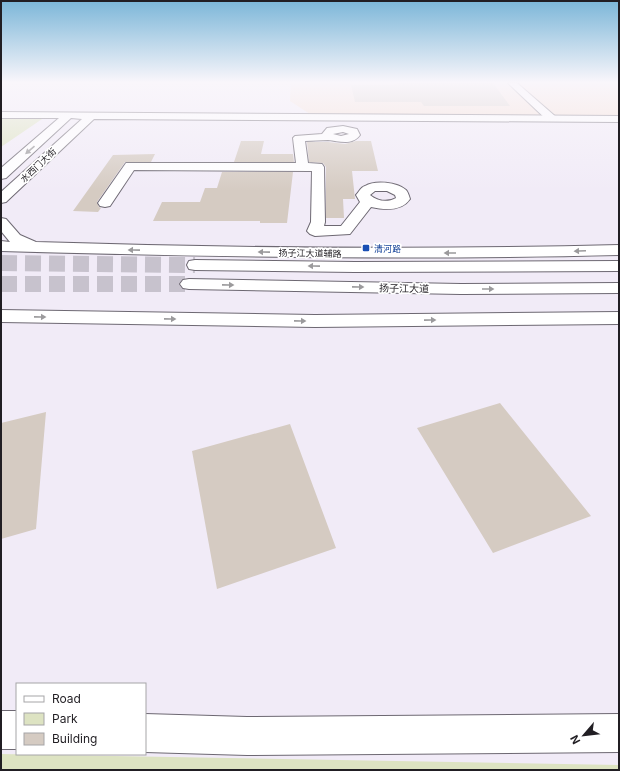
<svg xmlns="http://www.w3.org/2000/svg" width="620" height="771" font-family="Inter,'Noto Sans SC',sans-serif">
	<style>
		.commercial { fill: #f6dfd3 }
		.green { fill: #dde3c2 }
		.building { fill: #d5cbc2 }
		.lines { fill: none; stroke-linecap: round; stroke-linejoin: round }
		.highway-tunnel { stroke: #c7c2cd; stroke-width: 16; stroke-dasharray: 16 8; stroke-linecap: butt }
		.minor-casing { stroke: #6d6872; stroke-width: 2 }
		.major-casing { stroke: #6d6872; stroke-width: 2 }
		.highway-casing { stroke: #6d6872; stroke-width: 2 }
		.minor { fill: #fff; fill-rule: evenodd }
		.major { fill: #fff; fill-rule: evenodd }
		.highway { fill: #fff; fill-rule: evenodd }
		.oneway { fill: #9b9a9c }
		.transit-dot { fill: #1a4fb4; stroke: #fff; stroke-width: 1.5 }
		.labels { text-anchor: middle; dominant-baseline: central; stroke-width: 3.5; stroke-linejoin: round; paint-order: stroke }
		.far-street-label { font-size: 9px; fill: #211e23; stroke: #fff }
		.far-transit-label { font-size: 9px; fill: #164399; stroke: #fff; text-anchor: start }
		.street-label { font-size: 10px; fill: #211e23; stroke: #fff }
	</style>
	<rect width="100%" height="100%" fill="#f1ebf7"/>
	<path class="commercial" d="M291 83H619V118H316L290 101Z"/>
	<path class="green" d="M1 115H48L1 147Z
		M1 754 619 765V770H1Z"/>
	<path class="building" d="M400 83H493L510 106H424L421 102H355L351 85H392Z
		M241 141H264L261 154H293L294 162H234Z
		M356 141H371L378 171H352L355 199H343L344 218H326V167L323 163 309 162 307 142H328L345 144Z
		M155 154 151 162H125L97 202 99 207 101 208 98 212 73 211 113 155Z
		M222 172H293L287 223H260V221H153L162 202H200L205 188H217Z
		M500 403 591 516 493 553 417 428Z
		M46 412 36 529 1 539V423Z
		M290 424 336 548 217 589 192 451Z"/>
	<g class="lines">
		<path class="highway-tunnel" d="M1 263 195 265
			M1 284H189"/>
		<g class="minor-casing">
			<path id="minor" d="M508 83H517L556 117 557 119 556 121H548Z
				M343 126 357 129 360 135C352 146 339 141 328 140 320 140 312 141 305 141L308 163 322 164 324 167 325 222 324 226H341L360 202 356 195C359 192 361 187 365 186 375 180 397 182 406 190 408 192 409 196 410 199 401 212 384 210 371 207L350 234 315 236 310 234 307 231 311 222 312 171 134 170 110 206 105 207 100 206 98 203 126 163H296L293 138 295 136 322 134 327 128ZM343 132 349 134 341 136 333 134ZM375 191H387L395 195 396 198C387 203 377 201 370 195Z
				M1 711H17V749H1Z
				M145 714 247 717 619 714V752L247 755 145 752Z"/>
		</g>
		<g class="major-casing">
			<path id="major" d="M1 112 619 116V122L94 119 6 202 1 203V192L82 119 71 118 6 178 1 179V168L59 118H1Z
				M1 218 6 219 20 235 36 242C230 248 425 250 619 245V255C413 260 207 257 1 251V241L10 242 1 231Z
				M1 310 315 315 619 312V324L315 327 1 322Z"/>
		</g>
		<g class="highway-casing">
			<path id="highway" d="M195 260 355 262 619 261V271L355 272 195 270 189 269 187 265 189 261Z
				M189 279 461 284 619 283V293L461 294 189 289 183 288 180 284 183 280Z"/>
		</g>
		<use href="#minor" class="minor"/>
		<use href="#major" class="major"/>
		<use href="#highway" class="highway"/>
	</g>
	<defs><path id="oneway-solid" d="M-6-.8H1V-3.2L6.5 0L1 3.2V.8H-6Z"/></defs>
	<g class="oneway">
		<use href="#oneway-solid" transform="translate(30 150) rotate(139)"/>
		<use href="#oneway-solid" transform="translate(134 250) rotate(-179)"/>
		<use href="#oneway-solid" transform="translate(580 251) rotate(178)"/>
		<use href="#oneway-solid" transform="translate(264 252) rotate(-179)"/>
		<use href="#oneway-solid" transform="translate(450 253) rotate(-180)"/>
		<use href="#oneway-solid" transform="translate(314 266) rotate(-179)"/>
		<use href="#oneway-solid" transform="translate(228 285) rotate(1)"/>
		<use href="#oneway-solid" transform="translate(358 287) rotate(1)"/>
		<use href="#oneway-solid" transform="translate(488 289)"/>
		<use href="#oneway-solid" transform="translate(40 317) rotate(1)"/>
		<use href="#oneway-solid" transform="translate(170 319) rotate(1)"/>
		<use href="#oneway-solid" transform="translate(430 320) rotate(-1)"/>
		<use href="#oneway-solid" transform="translate(300 321) rotate(1)"/>
	</g>
	<linearGradient id="sky" x2="0" y2="1"><stop stop-color="#7bb6d8"/><stop offset="0.43" stop-color="#f9f6fb"/><stop offset="1" stop-color="#f9f6fb" stop-opacity="0"/></linearGradient>
	<rect width="620" height="191" fill="url(#sky)"/>
	<rect class="transit-dot" x="362" y="244" width="8" height="8" rx="2"/>
	<g class="labels">
		<g class="far-street-label">
			<text transform="translate(38 165) rotate(-43)">水西门大街</text>
			<text transform="translate(310 253) rotate(1)">扬子江大道辅路</text>
		</g>
		<g class="far-transit-label">
			<text x="374" y="248">清河路</text>
		</g>
		<g class="street-label">
			<text transform="translate(404 288) rotate(1)">扬子江大道</text>
		</g>
	</g>
	<rect width="620" height="771" fill="none" stroke="#211e23" stroke-width="4"/>
	<rect x="16" y="683" width="130" height="72" fill="#ffffff" stroke="#a6a5a7"/>
	<rect x="24" y="696" width="20" height="6" fill="#ffffff" stroke="#a6a5a7"/>
	<text x="52" y="703" font-size="12" fill="#211e23">Road</text>
	<rect x="24" y="713" width="20" height="12" fill="#dde3c2" stroke="#a6a5a7"/>
	<text x="52" y="723" font-size="12" fill="#211e23">Park</text>
	<rect x="24" y="733" width="20" height="12" fill="#d5cbc2" stroke="#a6a5a7"/>
	<text x="52" y="743" font-size="12" fill="#211e23">Building</text>
	<g transform="translate(584 735) rotate(242)" stroke="#ffffff" stroke-width="3" paint-order="stroke">
	<path d="M0-3L7 15L0 10L-7 15Z" fill="#211e23"/>
	<text y="-6" font-size="11" font-weight="bold" text-anchor="middle" fill="#211e23">N</text>
	</g>
</svg>
